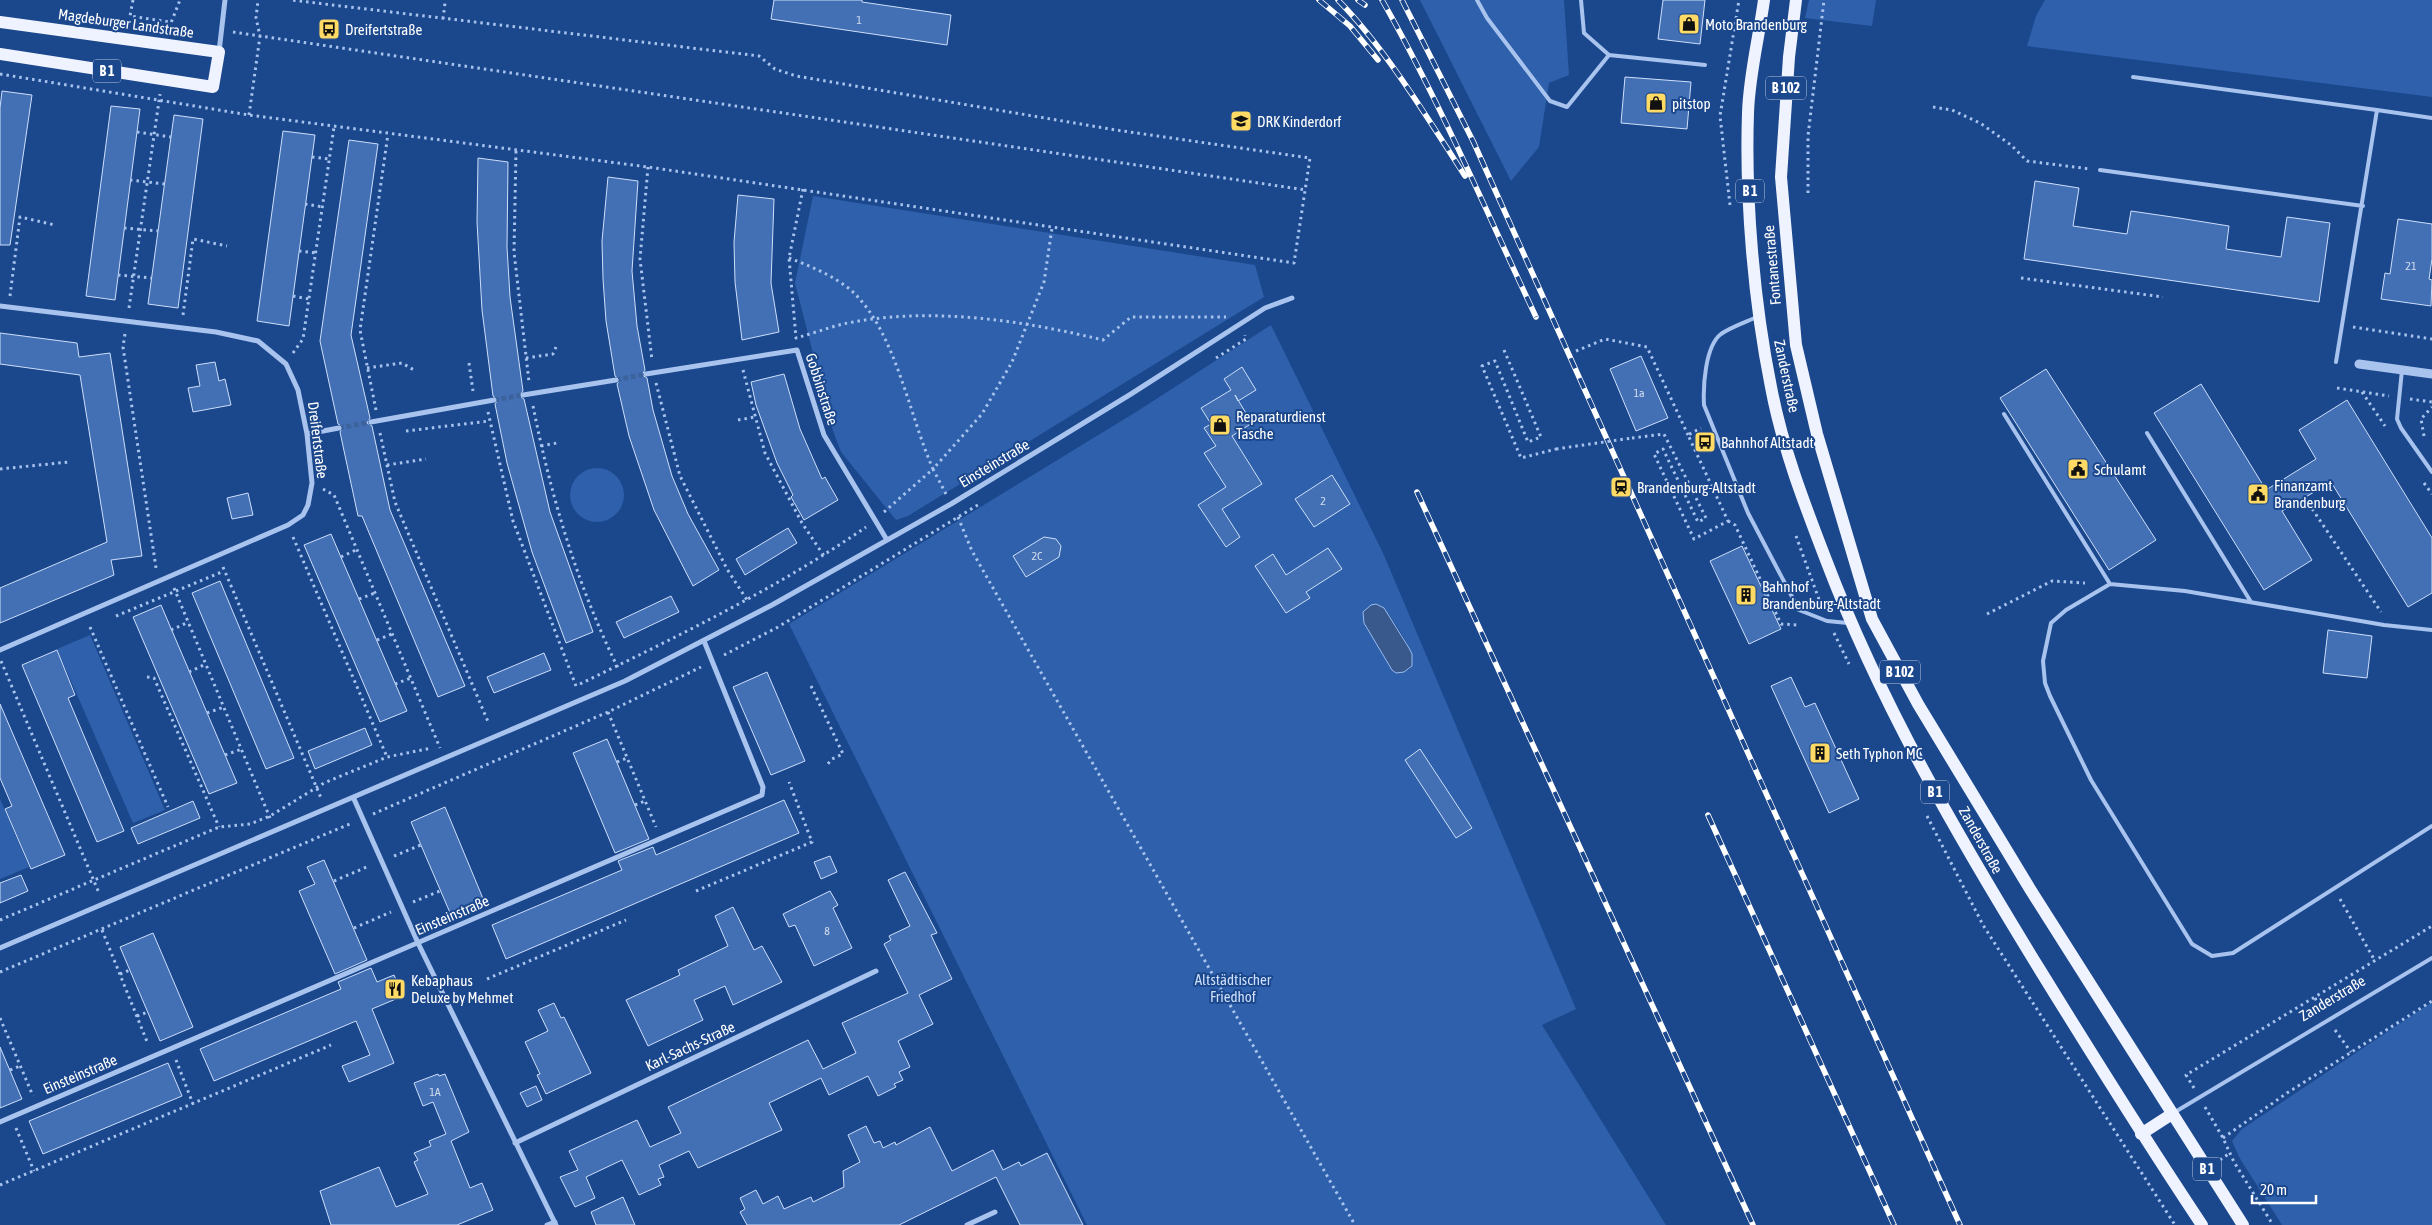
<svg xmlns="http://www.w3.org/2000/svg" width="2432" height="1225" font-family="'Asap Condensed',sans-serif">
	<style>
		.green { fill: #2e60ab; fill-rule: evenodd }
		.water { fill: #39588c; stroke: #9abdf0 }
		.building { fill: #4370b5; stroke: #cddffa }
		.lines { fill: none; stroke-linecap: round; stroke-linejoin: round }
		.minor-tunnel { stroke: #3d639e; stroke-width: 5; stroke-dasharray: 5 2.5; stroke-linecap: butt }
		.path { stroke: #a7c3ee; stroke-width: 3; stroke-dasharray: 2.5 4; stroke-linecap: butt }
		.service { stroke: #a7c3ee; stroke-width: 4 }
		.minor { stroke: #a7c3ee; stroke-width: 5 }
		.tertiary { stroke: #a7c3ee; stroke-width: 9 }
		.primary { stroke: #eef3ff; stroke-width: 12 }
		.rail-casing { stroke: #fff; stroke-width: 5.5 }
		.rail { stroke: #1b478d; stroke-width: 4; stroke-dasharray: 11; stroke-linecap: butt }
		.path-bridge { stroke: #a7c3ee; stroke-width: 3; stroke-dasharray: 2.5 4; stroke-linecap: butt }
		.labels { text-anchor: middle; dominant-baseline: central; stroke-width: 4; stroke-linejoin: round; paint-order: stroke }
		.number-label { font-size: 12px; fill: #d0dbec }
		.shield { fill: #1b478d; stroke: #bbc8dd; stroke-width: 1 }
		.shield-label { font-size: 14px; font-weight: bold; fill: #fff }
		.street-label { font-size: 15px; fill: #fff; stroke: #1b478d }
		.poi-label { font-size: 15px; fill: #fff; stroke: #1b478d; text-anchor: start }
		.park-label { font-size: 15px; fill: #cddffa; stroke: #1b478d }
	</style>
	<rect width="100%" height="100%" fill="#1b478d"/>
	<path class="green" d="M1420 0H1564L1569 75 1549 83 1539 147 1511 181Z
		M1809 0H1876L1872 26 1805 18Z
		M2045 0H2432V97L2027 46 2036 16Z
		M813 196 1255 265 1264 297 908 516 896 520 841 452 833 431 795 283Z
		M1271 325 1383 553 1576 1009 1542 1025 1666 1225H1087L789 624 1136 412ZM1384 608C1393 622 1421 655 1409 670H1392L1364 623 1363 620Z
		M570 495a27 27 0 1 1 54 0a27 27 0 1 1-54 0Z
		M90 635 165 810 133 823 57 649Z
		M0 799 29 867 0 879Z
		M2432 1002V1225H2282L2239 1157 2232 1141 2242 1129Z"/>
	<path class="water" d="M1376 604 1384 608 1409 648 1412 654V666L1404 672 1396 673 1392 670 1364 623 1363 612 1371 605Z"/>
	<path class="building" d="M774 0H862V2L951 15 947 45 771 19Z
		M1663 0H1705L1700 44 1658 39Z
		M1625 77 1691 82 1687 129 1621 123Z
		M2 91 32 95 10 245H0V108Z
		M111 106 140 109 115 300 86 296Z
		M174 115 203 119 178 308 148 304Z
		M283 131 315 135 289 326 257 321Z
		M349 140 378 144 351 335 370 418 367 423 372 426 390 510 465 686 438 697 362 516H358L340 432 343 427 338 424 320 341Z
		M478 158 508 162 507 247 510 297 523 391 519 396 524 399 550 512 593 632 566 643 532 552 507 463 495 404 498 400 493 396 482 310 477 222Z
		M608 177 638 181 632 271 637 326 645 370 642 375 647 378 653 410 672 476 688 514 719 570 693 586 654 510 629 436 617 384 620 380 615 376 606 321 603 279 602 241Z
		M2035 181 2079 188 2073 226 2127 234 2131 211 2179 218 2229 226 2226 249 2281 257 2287 217 2330 223 2319 302 2024 259Z
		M738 195 774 199 771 283 779 332 742 340 735 282 734 242Z
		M2398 219 2432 224V259L2429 279 2432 280 2431 306 2381 299 2385 273 2390 274Z
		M0 333 77 343 79 357 110 353 142 556 111 560 114 575 0 623V588L107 542 80 375 0 364Z
		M1641 356 1668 418 1636 431 1610 369Z
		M215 362 219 381 225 379 231 405 193 412 188 388 200 386 196 365Z
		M1242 367 1256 390 1238 401 1235 395 1252 423 1232 436 1262 484 1222 509 1240 537 1226 547 1198 505 1226 487 1204 453 1216 446 1204 428 1211 424 1201 408 1231 390 1224 379Z
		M2046 369 2156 540 2109 570 2000 398Z
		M784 374 800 429 822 479 825 477 838 500 804 520 791 497 793 495 777 463 756 405 751 382Z
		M2201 384 2266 490 2316 459 2299 430 2347 400 2432 538V593L2408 607 2331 482 2282 511 2312 560 2264 590 2154 413Z
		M1332 475 1350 504 1314 527 1295 499Z
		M248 493 253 515 232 519 227 498Z
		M788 528 797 543 745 575 736 559Z
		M331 534 407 711 380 722 304 545Z
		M1044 537 1056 539 1061 546 1059 557 1026 577 1013 556Z
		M1742 546 1781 629 1749 644 1710 561Z
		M1328 548 1342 569 1306 592 1310 598 1286 613 1255 566 1273 554 1286 575Z
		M220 581 294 758 266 769 192 593Z
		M671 596 679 612 624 638 616 622Z
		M161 605 237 783 209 794 133 617Z
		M2328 630 2372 636 2367 678 2323 673Z
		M57 650 75 695 68 698 124 831 97 842 22 665Z
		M544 653 551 670 494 693 487 677Z
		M767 672 805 761 771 775 733 687Z
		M1791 677 1805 707 1815 703 1859 799 1829 813 1771 686Z
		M0 704 65 855 31 869 5 809 12 806 0 778Z
		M365 728 372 745 315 769 308 751Z
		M607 739 649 839 615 853 573 753Z
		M1420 749 1472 828 1456 838 1405 760Z
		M784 800 799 833 506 959 492 925 622 870 618 861 653 847 656 855Z
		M193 801 200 818 138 844 131 828Z
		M445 807 484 901 451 915 411 822Z
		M830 856 837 872 821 879 814 862Z
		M324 860 367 960 335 974 299 891 315 884 307 867Z
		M905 872 937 933 931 935 952 979 919 995 933 1024 898 1041 910 1067 899 1072 903 1080 894 1084 896 1087 878 1096 868 1076 829 1095 821 1078 769 1103 782 1130 698 1168 689 1151 659 1165 664 1177 658 1179 661 1185 639 1195 622 1160 586 1177 595 1198 575 1207 560 1177 578 1170 569 1151 637 1120 650 1147 681 1133 668 1107 808 1040 823 1069 856 1053 842 1023 908 993 884 944 891 940 889 936 910 926 888 880Z
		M21 875 28 891 0 903V883Z
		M830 891 838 905 833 908 852 948 814 966 795 925 789 927 783 914Z
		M733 907 754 950 762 946 782 982 733 1005 725 986 694 1000 703 1020 648 1046 626 1000 680 975 678 970 728 946 715 916Z
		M153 933 193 1027 160 1041 120 947Z
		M371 968 377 982 394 975 403 996 372 1009 394 1063 349 1082 342 1066 370 1055 356 1021 214 1081 200 1049 341 989 338 982Z
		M554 1003 561 1018 564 1017 591 1073 546 1094 537 1075 540 1074 525 1042 548 1031 538 1010Z
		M0 1047 22 1099 0 1108Z
		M168 1063 182 1096 43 1154 29 1121Z
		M438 1074 439 1076 445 1074 469 1132 451 1141 470 1188 482 1183 493 1210 457 1225H331L320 1191 379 1167 396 1207 428 1194 414 1162 418 1160 414 1153 431 1146 429 1141 446 1134 433 1102 423 1106 414 1083Z
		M536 1086 542 1100 527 1107 520 1093Z
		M866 1126 874 1143 880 1141 883 1148 895 1142 896 1145 930 1127 952 1171 993 1150 1003 1170 1019 1162 1021 1166 1047 1153 1083 1225H1020L996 1177 899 1225H747L740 1212 745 1209 740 1198 756 1190 763 1204 778 1196 784 1209 811 1197 813 1202 844 1187 843 1171 860 1162 848 1135Z
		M623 1197 635 1225H596L591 1212Z"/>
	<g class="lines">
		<path class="minor-tunnel" d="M616 380 646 374
			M494 400 523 395
			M339 428 371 422"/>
		<path class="path" d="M133 0 130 16 170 22
			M443 19 445 3
			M169 28 180 0
			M233 32 1306 190
			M0 74 249 115 648 167 1294 263 1310 158 1116 130 796 76 775 69 759 56 291 0
			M1933 107 1952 110 1980 123 2011 145 2027 161 2090 169
			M249 115 260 36 256 18 258 0
			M137 132 171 137
			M516 151 514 252 529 382
			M312 157 329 159
			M648 167 640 259 652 360
			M130 180 164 184
			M803 189 789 258 796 338C811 334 827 328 843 324 927 306 1021 320 1103 340L1131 317H1226
			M1808 193V136L1824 0
			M305 204 323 207
			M1730 205 1720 116 1739 0
			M124 228 158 231
			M299 251 316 253
			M789 258C810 266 835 276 853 292 896 333 909 415 933 469L982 414 1012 362 1044 282 1052 228
			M118 275 151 278
			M2021 278 2163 297
			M10 296 20 217 55 225
			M293 296 309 299
			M129 308 160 94
			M183 315 193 239 227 246
			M2353 327 2432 339
			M125 334 123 347 156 568
			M1504 350 1541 437 1528 442 1495 361 1482 366 1521 458 1556 449
			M1576 351 1605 339 1647 347 1688 435
			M293 353 303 339 334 127
			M526 358 553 354 556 347
			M1216 358 1246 339 1245 335
			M469 363 473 391
			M367 368 402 363 414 370
			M743 370 765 453 802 523 824 556
			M656 383 680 476 727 569 747 600
			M2337 388 2389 396
			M2362 392 2385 426
			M2410 399 2432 402
			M533 406C551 496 577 585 618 668
			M376 410 360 330 388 134
			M488 412 513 521 576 686
			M738 420 755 417
			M406 431 489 421
			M380 433 395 502 489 724
			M2424 436 2421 419 2432 407
			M1632 438 1664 434 1706 518 1698 522 1663 449 1654 454 1694 539 1728 521 1688 435 1701 428
			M541 446 557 443
			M387 465 426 459
			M0 469 69 462
			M2424 483 2432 494
			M323 489 334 495 440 748
			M2305 498 2381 612
			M884 512 933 469 946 494
			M958 517 972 551 1355 1225
			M1728 521 1735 525 1781 624 1798 625
			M1796 536 1821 605
			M293 537 387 757
			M341 557 356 550
			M223 567 321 798
			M174 588 270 818
			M359 599 375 593
			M1987 614 2052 581 2085 583
			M116 616 224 571
			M90 627 168 807
			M171 630 189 622
			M1834 633 1849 664
			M377 640 392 634
			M724 655 778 627 981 503
			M1 661 99 893
			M189 672 206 664
			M147 677 154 678 219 827
			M395 684 411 678
			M580 684C678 636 776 589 866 527
			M811 686 843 754 832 759 826 766
			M608 712 656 827
			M207 713 224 707
			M225 755 242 749
			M617 762 627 758
			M635 805 645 801
			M373 814 608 712 701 667
			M1927 816 1983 925 2175 1225
			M394 856 421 845
			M334 881 369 866
			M696 891 812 842 789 782
			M2340 899 2375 961
			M413 902 440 891
			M0 920 219 827 250 824 270 816 324 783 387 757 432 748
			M354 928 391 912
			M102 930 148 1044
			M0 972 352 823
			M120 974 130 970
			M487 979 626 920
			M2315 998 2322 1010
			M137 1016 148 1012
			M0 1018 33 1096
			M2335 1030 2351 1052
			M176 1060 193 1104
			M10 1070 20 1066
			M2194 1088 2186 1075 2432 926
			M2205 1107 2223 1138 2234 1162 2273 1225
			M16 1128 34 1171
			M2223 1138 2287 1093 2432 1001
			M2220 1160 2230 1153
			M0 1185 331 1045"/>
		<path class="service" d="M1477 0 1487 18 1550 101 1567 107 1609 55
			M1581 0 1584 33 1609 55 1705 65
			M2133 77 2377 110 2336 362
			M2377 110 2432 118
			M2100 170 2363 206
			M1757 317C1746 322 1731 327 1721 334 1705 346 1703 387 1704 405L1748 513 1799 610 1827 621 1848 623
			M2402 370 2397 419 2401 428 2432 472
			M2004 414 2110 584
			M2147 433 2251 602
			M2432 630 2384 625 2185 591 2110 584 2066 610 2051 623 2043 661 2045 683 2050 696 2091 780 2192 944 2212 956 2233 953 2432 826
			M2175 1112 2432 958"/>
		<path class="minor" d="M219 52 225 0
			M0 306 216 332 258 341 286 364 298 390 307 434 312 483 308 505 303 515 288 525 0 650
			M646 374 797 350 824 435 887 540
			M523 395 616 380
			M371 422 494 400
			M307 434 339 428
			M354 799 418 943 556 1225
			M0 948 625 681 772 605 951 504 1131 394 1265 308 1292 298
			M0 1122 762 795 763 787 704 641
			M515 1143 876 971
			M547 1225 555 1222
			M967 1225 995 1212"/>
		<path class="tertiary" d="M2359 364 2432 374"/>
		<path class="primary" d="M1764 0C1759 37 1749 76 1748 113 1745 199 1754 303 1771 387 1782 446 1804 503 1826 560 1881 705 1959 838 2040 970 2093 1056 2146 1141 2202 1225
			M1796 0 1789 57 1781 177 1796 345 1817 434 1872 619 1918 704 2030 889 2243 1225
			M0 22 219 52 213 87 0 54
			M2141 1134 2172 1114"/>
		<g class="rail-casing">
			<path id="rail" d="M1319 0 1350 26 1378 60
				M1338 0C1386 49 1428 119 1465 176
				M1358 0 1365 5
				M1382 0C1440 102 1486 211 1536 317
				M1402 0 1473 141 1960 1225
				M1417 492 1753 1225
				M1708 815 1894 1225"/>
		</g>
		<use href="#rail" class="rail"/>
		<path class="path-bridge" d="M1556 449 1632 438"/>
	</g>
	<defs>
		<g id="shop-square" transform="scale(1.125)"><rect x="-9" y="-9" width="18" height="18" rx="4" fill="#ffda64" stroke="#1b478d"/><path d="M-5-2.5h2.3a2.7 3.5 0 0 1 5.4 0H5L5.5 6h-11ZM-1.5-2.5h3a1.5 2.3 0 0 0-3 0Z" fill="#111"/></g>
		<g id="bus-square" transform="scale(1.125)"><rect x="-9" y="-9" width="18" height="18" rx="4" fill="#ffda64" stroke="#1b478d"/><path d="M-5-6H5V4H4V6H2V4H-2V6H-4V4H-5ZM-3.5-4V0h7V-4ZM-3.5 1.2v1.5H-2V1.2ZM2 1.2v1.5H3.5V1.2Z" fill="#111"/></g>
		<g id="school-square" transform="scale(1.125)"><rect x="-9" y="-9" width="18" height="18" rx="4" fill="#ffda64" stroke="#1b478d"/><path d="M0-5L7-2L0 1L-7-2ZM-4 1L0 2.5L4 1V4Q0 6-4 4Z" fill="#111"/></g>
		<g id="civic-square" transform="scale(1.125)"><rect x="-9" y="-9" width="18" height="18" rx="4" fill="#ffda64" stroke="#1b478d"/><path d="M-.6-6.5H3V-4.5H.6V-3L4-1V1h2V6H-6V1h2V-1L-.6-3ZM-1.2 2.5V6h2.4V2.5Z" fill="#111"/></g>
		<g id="station-square" transform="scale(1.125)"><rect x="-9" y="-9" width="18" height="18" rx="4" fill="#ffda64" stroke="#1b478d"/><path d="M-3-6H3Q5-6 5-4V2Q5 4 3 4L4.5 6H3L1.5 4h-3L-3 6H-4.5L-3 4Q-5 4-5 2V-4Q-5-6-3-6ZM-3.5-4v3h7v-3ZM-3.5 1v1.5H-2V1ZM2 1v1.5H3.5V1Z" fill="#111"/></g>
		<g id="building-square" transform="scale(1.125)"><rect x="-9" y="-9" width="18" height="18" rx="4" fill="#ffda64" stroke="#1b478d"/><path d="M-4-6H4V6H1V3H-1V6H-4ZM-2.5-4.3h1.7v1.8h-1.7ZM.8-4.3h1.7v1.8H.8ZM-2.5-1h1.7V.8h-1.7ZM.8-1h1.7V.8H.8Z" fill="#111"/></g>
		<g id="restaurant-square" transform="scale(1.125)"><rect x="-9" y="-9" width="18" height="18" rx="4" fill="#ffda64" stroke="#1b478d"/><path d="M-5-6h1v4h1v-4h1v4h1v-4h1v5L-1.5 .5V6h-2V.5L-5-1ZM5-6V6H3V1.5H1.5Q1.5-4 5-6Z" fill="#111"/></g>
	</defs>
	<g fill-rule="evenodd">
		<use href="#shop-square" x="1689" y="24"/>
		<use href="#bus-square" x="329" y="29"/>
		<use href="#shop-square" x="1656" y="103"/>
		<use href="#school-square" x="1241" y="121"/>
		<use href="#shop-square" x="1220" y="425"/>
		<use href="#bus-square" x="1705" y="442"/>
		<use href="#civic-square" x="2078" y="469"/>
		<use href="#station-square" x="1621" y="487"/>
		<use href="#civic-square" x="2258" y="494"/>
		<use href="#building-square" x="1746" y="595"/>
		<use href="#building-square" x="1820" y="753"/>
		<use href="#restaurant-square" x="395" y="989"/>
	</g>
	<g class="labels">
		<g class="number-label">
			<text x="859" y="20">1</text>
			<text x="2411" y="266">21</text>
			<text x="1639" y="393">1a</text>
			<text x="1323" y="501">2</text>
			<text x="1037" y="556">2C</text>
			<text x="827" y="931">8</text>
			<text x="435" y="1092">1A</text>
		</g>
		<g class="shield">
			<rect x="93" y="59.5" width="28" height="23" rx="4"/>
			<rect x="1766" y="76.5" width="40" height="23" rx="4"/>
			<rect x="1736" y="179.5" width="28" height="23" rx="4"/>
			<rect x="1880" y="660.5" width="40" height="23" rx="4"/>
			<rect x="1921" y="780.5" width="28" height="23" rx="4"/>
			<rect x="2193" y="1157.5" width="28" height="23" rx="4"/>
		</g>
		<g class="shield-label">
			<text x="107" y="71">B 1</text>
			<text x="1786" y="88">B 102</text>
			<text x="1750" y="191">B 1</text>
			<text x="1900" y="672">B 102</text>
			<text x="1935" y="792">B 1</text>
			<text x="2207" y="1169">B 1</text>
		</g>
		<g class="street-label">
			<text transform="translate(126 23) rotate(8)">Magdeburger Landstraße</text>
			<text transform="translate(1772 265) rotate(-95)">Fontanestraße</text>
			<text transform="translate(1787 376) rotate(78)">Zanderstraße</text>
			<text transform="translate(822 389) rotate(72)">Gobbinstraße</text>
			<text transform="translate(318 440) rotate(83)">Dreifertstraße</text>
			<text transform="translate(994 463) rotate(-31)">Einsteinstraße</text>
			<text transform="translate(1981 840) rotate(61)">Zanderstraße</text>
			<text transform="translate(452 915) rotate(-23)">Einsteinstraße</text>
			<text transform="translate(2332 998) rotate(-31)">Zanderstraße</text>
			<text transform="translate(690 1046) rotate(-25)">Karl-Sachs-Straße</text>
			<text transform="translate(80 1074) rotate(-23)">Einsteinstraße</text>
		</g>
		<g class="poi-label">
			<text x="1705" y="24">Moto Brandenburg</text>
			<text x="345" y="29">Dreifertstraße</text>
			<text x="1672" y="103">pitstop</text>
			<text x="1257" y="121">DRK Kinderdorf</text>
			<text x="1236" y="416">Reparaturdienst<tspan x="1236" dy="17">Tasche</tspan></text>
			<text x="1721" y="442">Bahnhof Altstadt</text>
			<text x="2094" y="469">Schulamt</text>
			<text x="2274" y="485">Finanzamt<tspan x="2274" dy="17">Brandenburg</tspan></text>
			<text x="1637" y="487">Brandenburg-Altstadt</text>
			<text x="1762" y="586">Bahnhof<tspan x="1762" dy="17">Brandenburg-Altstadt</tspan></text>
			<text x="1836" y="753">Seth Typhon MC</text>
			<text x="411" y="980">Kebaphaus<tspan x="411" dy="17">Deluxe by Mehmet</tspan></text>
		</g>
		<g class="park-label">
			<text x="1233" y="979">Altstädtischer<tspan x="1233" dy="17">Friedhof</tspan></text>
		</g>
	</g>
	<path d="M2252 1195v8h64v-8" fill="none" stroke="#ffffff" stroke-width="2.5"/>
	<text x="2260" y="1195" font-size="15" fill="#ffffff" stroke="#1b478d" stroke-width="4" paint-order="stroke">20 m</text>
</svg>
